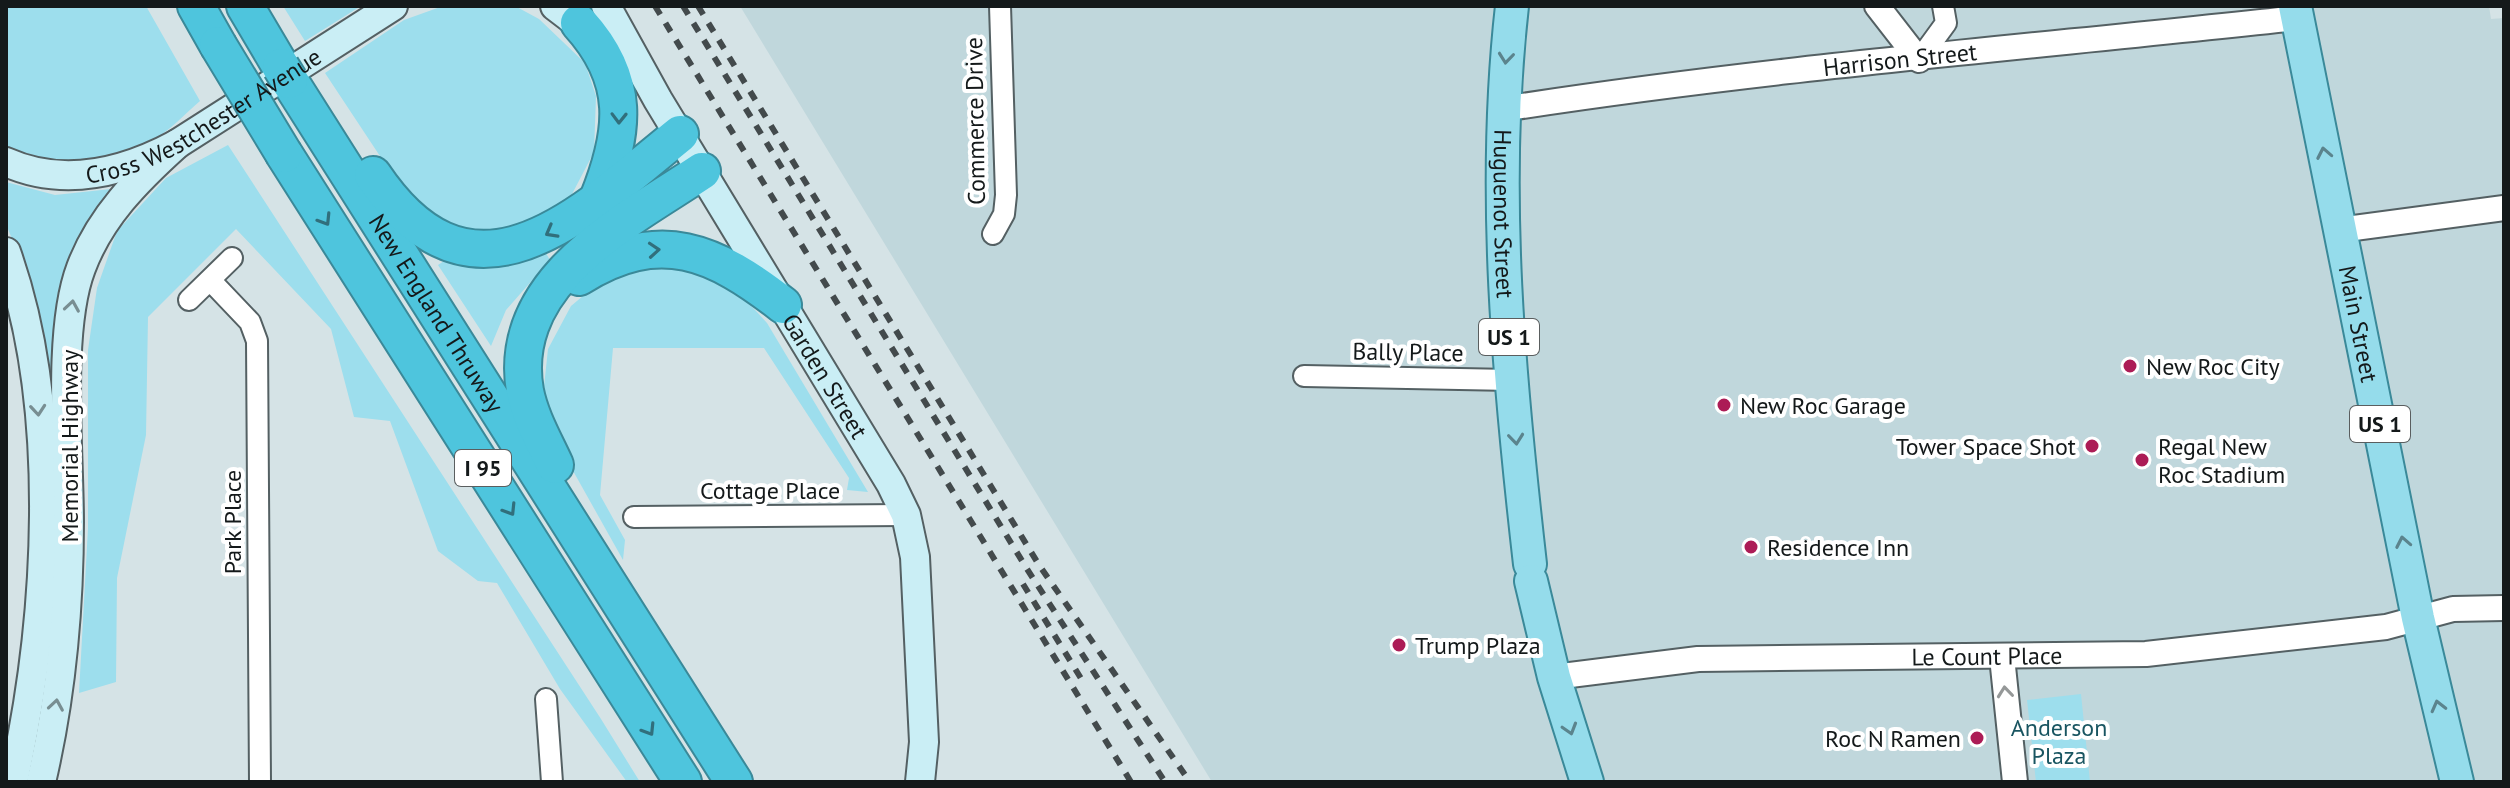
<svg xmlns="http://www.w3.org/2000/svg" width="2510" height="788" font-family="'PT Sans',sans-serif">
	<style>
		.built { fill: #c0d7dc }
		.green { fill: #9ddeed }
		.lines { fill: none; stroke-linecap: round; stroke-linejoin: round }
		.minor-casing { stroke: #546063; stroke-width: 24 }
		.tertiary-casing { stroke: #546063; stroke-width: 28 }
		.secondary-casing { stroke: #546063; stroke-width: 32 }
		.primary-casing { stroke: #3a8999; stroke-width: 36 }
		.motorway-casing { stroke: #3a8999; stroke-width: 40 }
		.minor { stroke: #fff; stroke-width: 20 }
		.tertiary { stroke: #fff; stroke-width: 24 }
		.secondary { stroke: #caeef5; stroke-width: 28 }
		.primary { stroke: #95dceb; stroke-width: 32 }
		.motorway { stroke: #4ec5dd; stroke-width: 36 }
		.rail { stroke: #434a4c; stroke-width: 6; stroke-dasharray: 10 10; stroke-linecap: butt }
		.motorway-bridge-casing { stroke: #3a8999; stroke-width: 40; stroke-linecap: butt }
		.motorway-bridge { stroke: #4ec5dd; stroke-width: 36 }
		.oneway { stroke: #5b848d }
		.oneway2 { stroke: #316f7c }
		.oneway3 { stroke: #788e92 }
		.oneway4 { stroke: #959898 }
		.poi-dot { fill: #ac1c56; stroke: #fff; stroke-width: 3 }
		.labels { text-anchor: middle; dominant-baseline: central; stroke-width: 8; stroke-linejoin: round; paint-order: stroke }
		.shield { fill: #fff; stroke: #5a5e5f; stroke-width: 2 }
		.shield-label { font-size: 22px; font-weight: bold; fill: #14191a }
		.street-label { font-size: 24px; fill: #14191a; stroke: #fff }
		.poi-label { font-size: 24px; fill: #14191a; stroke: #fff; text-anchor: start }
		.park-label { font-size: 24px; fill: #195561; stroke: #fff }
	</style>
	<rect width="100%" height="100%" fill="#d5e3e6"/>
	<path class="built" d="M740 6H2489L2491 19 2504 18V782H1212Z"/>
	<path class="green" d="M6 6H146L200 101C185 114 169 131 152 141 113 164 45 170 6 146Z
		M283 6H361L305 41Z
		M443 6H515L539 19 585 63 596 96 594 152 571 196 532 228 491 235 449 228 411 203 325 73 404 20Z
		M228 145 601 719 640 782H627L560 689 497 583 478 581 438 551 390 421 354 417 331 329 236 229 148 317 146 435 117 578 116 682 79 693 88 528V350L97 288 117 231 166 178Z
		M6 182 55 195 111 189 76 246 57 307 55 387H47L42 333 24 269 6 224Z
		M544 250 550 260 506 310 491 346 438 265 450 257Z
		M647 266C707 268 727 278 767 323L868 492 847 490 849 478 764 348H613L600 495 625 540 623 560 563 453 543 396 548 349 571 306 602 280Z
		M2081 694 2090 782H2036L2027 700Z"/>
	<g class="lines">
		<g class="minor-casing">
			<path id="minor" d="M1919 60 1946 23 1943 6
				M993 234 1004 214 1006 195 1000 6
				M210 280 250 322 257 341 260 782
				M189 300 232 258
				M1304 376 1511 380
				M634 517 906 515
				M546 699 552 782"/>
		</g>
		<g class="tertiary-casing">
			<g id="tertiary">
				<path d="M1877 6 1919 60"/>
				<path id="s1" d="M1503 109C1766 68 2032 47 2297 18"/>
				<path d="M2339 230 2504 208"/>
				<path d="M2002 657 2015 782"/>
				<path id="s2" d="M1554 677 1698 659 2146 654 2386 627 2453 609 2504 608"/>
			</g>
		</g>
		<g class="secondary-casing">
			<g id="secondary">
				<path d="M555 6 593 35"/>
				<path id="s3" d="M606 6 658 100 891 484 906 515 915 557 924 742 920 782"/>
				<path id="s4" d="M6 162C64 188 123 173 177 144L393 6"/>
				<path d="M6 252C62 409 49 621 13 782"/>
				<path d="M41 782C61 697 69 610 69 522 69 452 57 331 81 268 100 217 137 180 177 144"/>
			</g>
		</g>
		<g class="primary-casing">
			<g id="primary">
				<path id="s5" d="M1512 6C1491 191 1509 380 1530 564"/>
				<path id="s6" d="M2295 6 2418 618 2457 782"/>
				<path d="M1531 581 1554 677 1587 782"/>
			</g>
		</g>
		<g class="motorway-casing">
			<g id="motorway">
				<path d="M196 6 218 45"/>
				<path d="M245 6 281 67"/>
				<path d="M579 23C631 80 625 132 598 199"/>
				<path id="s7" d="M289 80 734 782"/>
				<path d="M284 154 683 782"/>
				<path d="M373 175C474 325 582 213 680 134"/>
				<path d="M579 277C660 226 715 252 783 305"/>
				<path d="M555 465C544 441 530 417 525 391 506 280 626 222 702 171"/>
			</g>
		</g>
		<use href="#minor" class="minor"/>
		<use href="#tertiary" class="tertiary"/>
		<use href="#secondary" class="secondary"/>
		<use href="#primary" class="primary"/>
		<use href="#motorway" class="motorway"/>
		<path class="rail" d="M655 6 1131 782
			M683 6 1027 569 1165 782
			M698 6 1039 565 1190 782
			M1023 584 1082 680"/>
		<g class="motorway-bridge-casing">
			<path id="motorway-bridge" d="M218 45 284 154
				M281 67 289 80"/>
		</g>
		<use href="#motorway-bridge" class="motorway-bridge"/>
	</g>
	<defs><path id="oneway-chevron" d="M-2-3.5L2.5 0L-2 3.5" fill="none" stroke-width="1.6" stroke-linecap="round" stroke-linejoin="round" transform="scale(2)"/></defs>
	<g class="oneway">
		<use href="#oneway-chevron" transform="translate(1506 58) rotate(96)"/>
		<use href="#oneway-chevron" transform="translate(2324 153) rotate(-101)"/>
		<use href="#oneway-chevron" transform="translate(1516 439) rotate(84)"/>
		<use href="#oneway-chevron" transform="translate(2403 542) rotate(-101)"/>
		<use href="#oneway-chevron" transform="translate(2438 706) rotate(-104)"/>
		<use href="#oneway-chevron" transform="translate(1570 729) rotate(73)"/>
	</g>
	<g class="oneway2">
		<use href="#oneway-chevron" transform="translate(619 118) rotate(91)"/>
		<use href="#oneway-chevron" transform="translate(325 220) rotate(58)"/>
		<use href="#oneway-chevron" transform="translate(551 232) rotate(151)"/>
		<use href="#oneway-chevron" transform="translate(654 250) rotate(-4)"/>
		<use href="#oneway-chevron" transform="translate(510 510) rotate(58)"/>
		<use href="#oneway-chevron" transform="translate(649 730) rotate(58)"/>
	</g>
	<g class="oneway3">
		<use href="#oneway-chevron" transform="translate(72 306) rotate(-81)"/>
		<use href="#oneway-chevron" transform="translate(38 410) rotate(85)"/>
		<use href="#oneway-chevron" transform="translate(56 705) rotate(-81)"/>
	</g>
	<use class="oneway4" href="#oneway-chevron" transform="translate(2005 692) rotate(-96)"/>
	<g class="poi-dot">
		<circle cx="2130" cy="366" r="8"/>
		<circle cx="1724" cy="405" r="8"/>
		<circle cx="2092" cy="446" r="8"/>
		<circle cx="2142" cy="460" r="8"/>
		<circle cx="1751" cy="547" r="8"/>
		<circle cx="1399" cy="645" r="8"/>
		<circle cx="1977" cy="738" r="8"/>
	</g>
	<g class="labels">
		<g class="shield">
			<rect x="1479" y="319" width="60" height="36" rx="6"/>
			<rect x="2350" y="406" width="60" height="36" rx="6"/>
			<rect x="455" y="450" width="56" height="36" rx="6"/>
		</g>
		<g class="shield-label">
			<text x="1509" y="337">US 1</text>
			<text x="2380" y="424">US 1</text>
			<text x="483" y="468">I 95</text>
		</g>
		<g class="street-label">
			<text stroke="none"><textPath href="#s1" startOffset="400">Harrison Street</textPath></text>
			<text stroke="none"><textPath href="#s4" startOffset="214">Cross Westchester Avenue</textPath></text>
			<text transform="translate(975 121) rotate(-91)">Commerce Drive</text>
			<text stroke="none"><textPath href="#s5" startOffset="208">Huguenot Street</textPath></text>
			<text stroke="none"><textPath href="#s7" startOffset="276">New England Thruway</textPath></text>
			<text stroke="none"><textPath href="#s6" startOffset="324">Main Street</textPath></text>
			<text transform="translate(1408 352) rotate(1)">Bally Place</text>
			<text stroke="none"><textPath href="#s3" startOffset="430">Garden Street</textPath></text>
			<text transform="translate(69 446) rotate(-90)">Memorial Highway</text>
			<text x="770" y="490">Cottage Place</text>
			<text transform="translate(232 522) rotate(-90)">Park Place</text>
			<text stroke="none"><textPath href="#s2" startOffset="434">Le Count Place</textPath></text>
		</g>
		<g class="poi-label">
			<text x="2146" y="366">New Roc City</text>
			<text x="1740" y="405">New Roc Garage</text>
			<text x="2076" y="446" text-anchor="end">Tower Space Shot</text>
			<text x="2158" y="446">Regal New<tspan x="2158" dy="28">Roc Stadium</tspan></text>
			<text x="1767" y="547">Residence Inn</text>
			<text x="1415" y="645">Trump Plaza</text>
			<text x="1961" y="738" text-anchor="end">Roc N Ramen</text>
		</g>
		<g class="park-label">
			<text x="2059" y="727">Anderson<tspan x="2059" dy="28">Plaza</tspan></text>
		</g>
	</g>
	<rect width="2510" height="788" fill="none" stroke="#14191a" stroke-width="16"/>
</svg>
